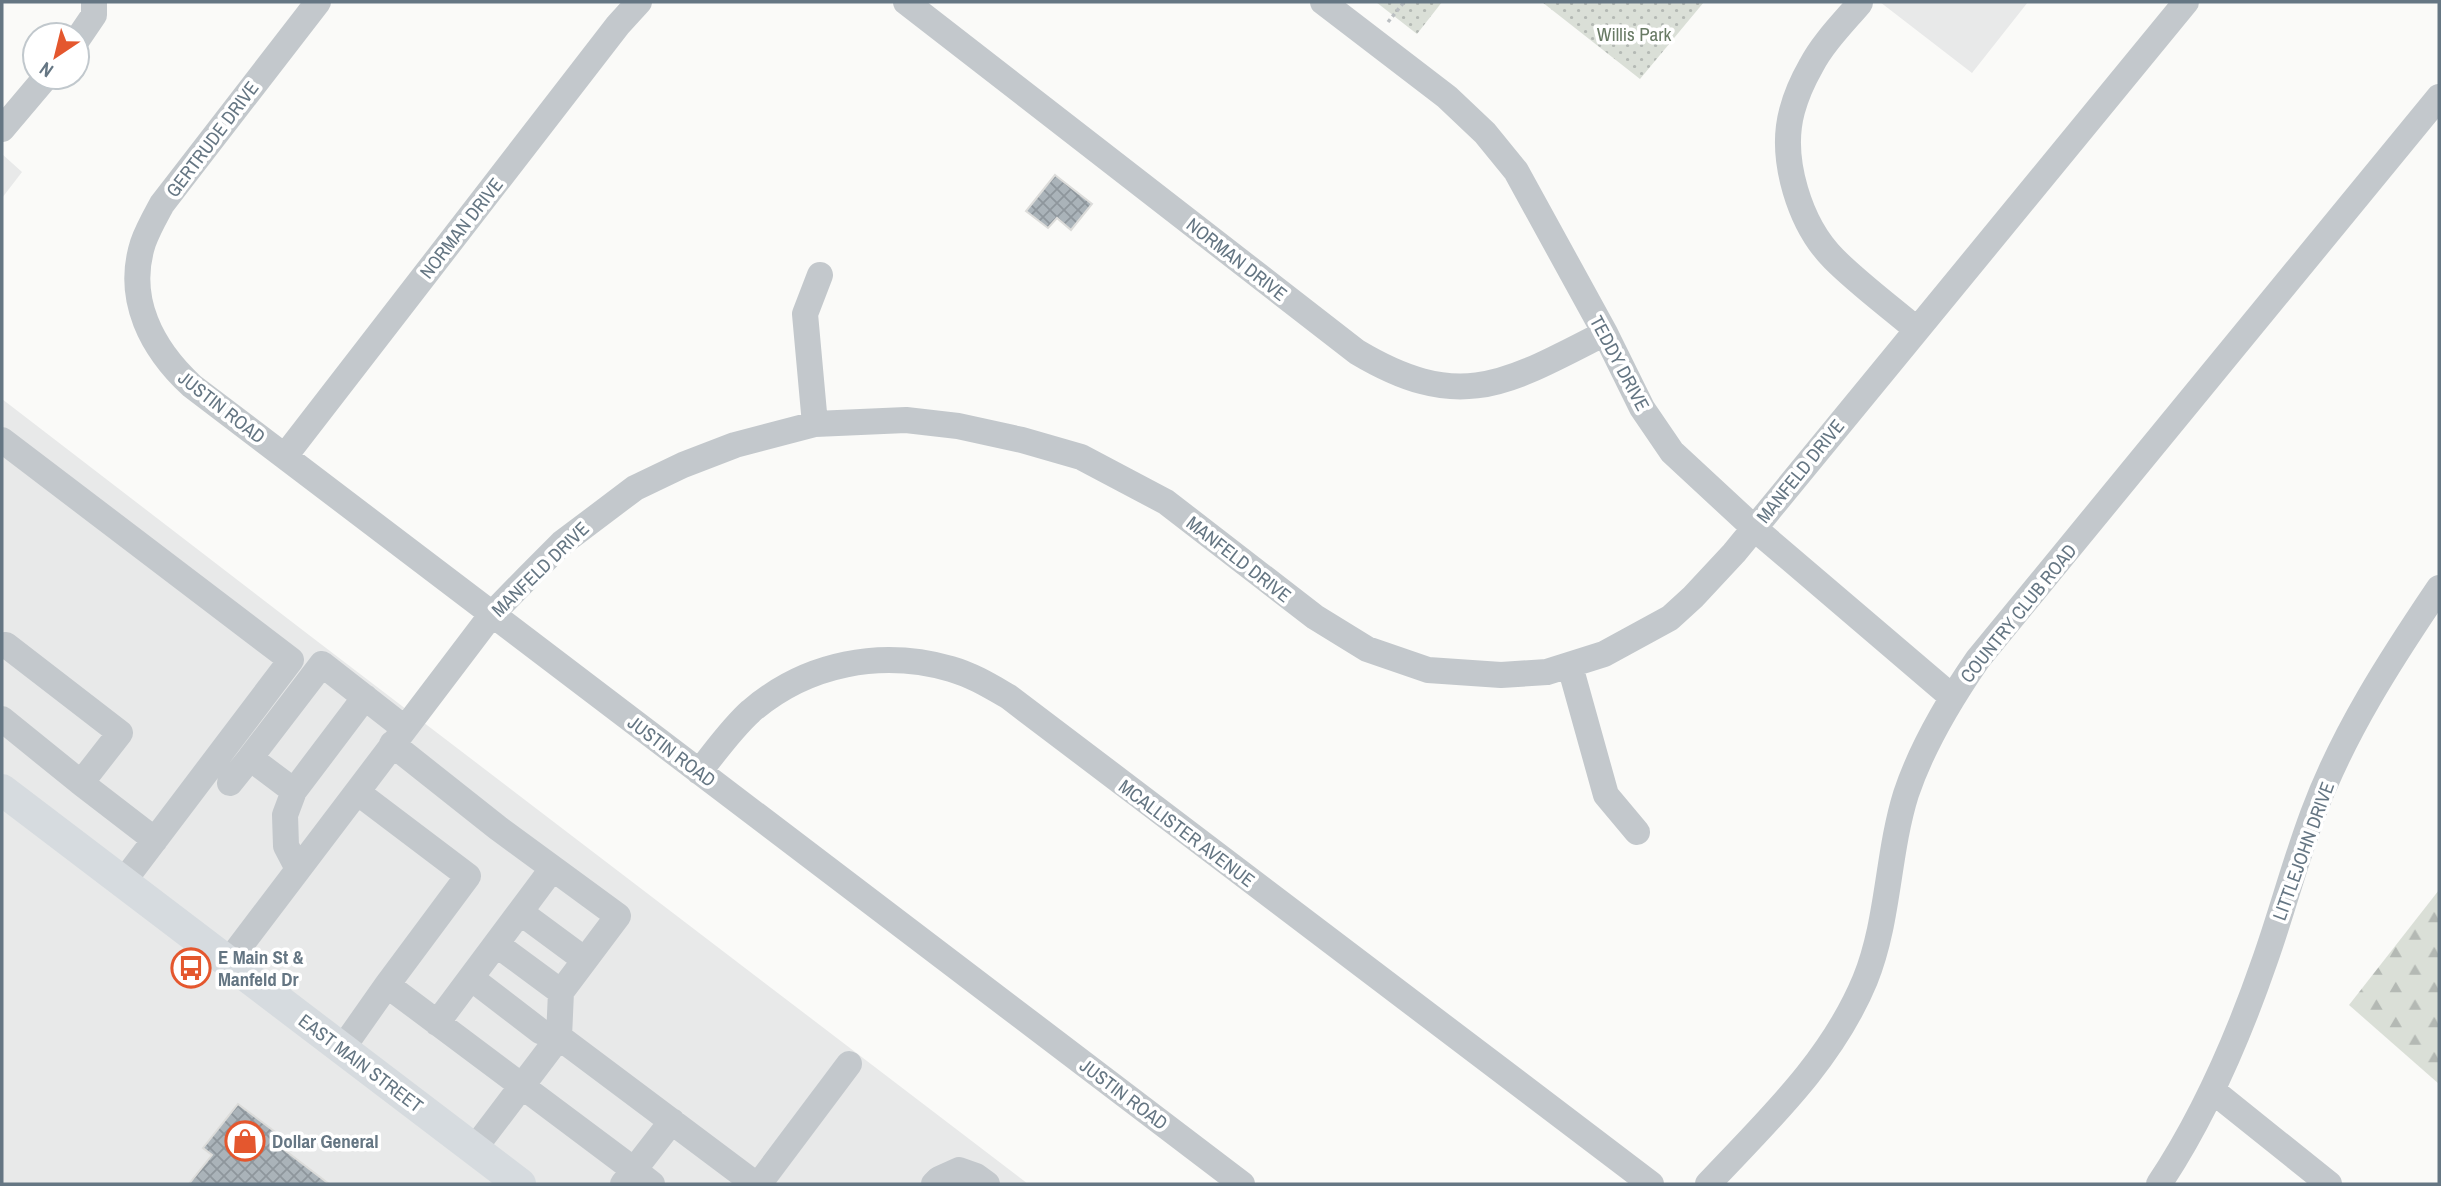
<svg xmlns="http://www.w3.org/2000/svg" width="2441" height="1186" font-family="'Archivo Narrow',sans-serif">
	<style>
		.built { fill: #e8e9e9 }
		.green { fill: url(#green-dots) }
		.forest { fill: url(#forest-firs) }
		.building { fill: url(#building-cross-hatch); stroke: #dcdcda; stroke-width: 2 }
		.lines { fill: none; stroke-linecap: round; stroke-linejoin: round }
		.path { stroke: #bbbfc2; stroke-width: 3.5; stroke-dasharray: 3.5 3.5; stroke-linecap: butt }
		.minor { stroke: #c3c8cc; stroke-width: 26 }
		.major { stroke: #d6dbdf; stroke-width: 32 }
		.labels { text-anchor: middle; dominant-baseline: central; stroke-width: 7; stroke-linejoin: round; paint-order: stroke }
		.park-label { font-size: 19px; fill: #687a64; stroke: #fff }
		.street-label { font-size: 19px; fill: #657683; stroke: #fff }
		.poi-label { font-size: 19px; font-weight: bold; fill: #657683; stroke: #fff; text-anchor: start }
	</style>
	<defs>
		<pattern id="green-dots" width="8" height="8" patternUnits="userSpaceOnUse" patternTransform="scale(1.75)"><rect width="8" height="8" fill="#dadfd7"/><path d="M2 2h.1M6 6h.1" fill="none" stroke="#b4b9b4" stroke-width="1.8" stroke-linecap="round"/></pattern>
		<pattern id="forest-firs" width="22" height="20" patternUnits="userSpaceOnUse" patternTransform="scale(1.75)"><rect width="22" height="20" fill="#dadfd7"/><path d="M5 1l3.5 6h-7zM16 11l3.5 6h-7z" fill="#b4b9b4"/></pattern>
		<pattern id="building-cross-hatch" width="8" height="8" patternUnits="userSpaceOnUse" patternTransform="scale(1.75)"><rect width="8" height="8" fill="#aab3b9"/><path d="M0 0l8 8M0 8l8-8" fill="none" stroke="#8e969c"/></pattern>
	</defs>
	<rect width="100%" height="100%" fill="#fafaf8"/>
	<path class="built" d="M1880 2H2028L1972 73Z
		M2 154 22 172 2 198Z
		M2 399 309 635 1028 1184H2Z"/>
	<path class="green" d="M1376 2H1442L1417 34Z
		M1542 2H1704L1640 79Z"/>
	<path class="forest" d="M2439 890V1084L2349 1005Z"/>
	<path class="building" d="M1055 175 1092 204 1071 230 1057 218 1048 228 1026 211Z
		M238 1104 283 1138 278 1145 329 1184H189L212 1155 203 1148Z"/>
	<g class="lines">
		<path class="path" d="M1388 22 1404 2"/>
		<path class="minor" d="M318 2 162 204C155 217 148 229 143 243 125 299 152 349 192 386L1242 1184
			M906 2 1357 352C1461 414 1507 383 1605 333
			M1323 2 1447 97 1485 133 1516 171 1605 333 1642 408 1672 452 1754 528 1952 697
			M1860 3C1843 23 1823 43 1811 66 1803 80 1796 96 1792 111 1779 159 1800 225 1834 259 1859 284 1889 306 1916 329
			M77 40 94 15V2
			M2 129 46 77
			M815 424 805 314 820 275
			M2 440 291 660 123 882
			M285 456 618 25 639 2
			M1570 666 1606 795 1637 832
			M2 719 81 783 120 733 6 645
			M392 744 498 828 618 916 561 992 559 1037 540 1031 471 978
			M699 772C716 751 731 729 751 711 807 663 881 649 951 669 972 675 990 686 1009 697L1651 1184
			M81 783 155 840
			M230 783 250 758
			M294 791 250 758 322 664 404 728
			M357 792 468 876 387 985
			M298 869 286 846 285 815 294 791 365 697
			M520 912 585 960
			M496 944 561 992
			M228 962 492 614 528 577 562 543 635 488 683 465 735 445 815 424 906 420 958 426 1022 440 1081 457 1166 502 1315 617 1367 649 1428 670 1501 675 1547 672 1604 654 1670 618 1693 597 1734 553 2186 2
			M437 1023 552 869
			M342 1049 387 985 634 1170 623 1184
			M2213 1091 2329 1184
			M474 1149 559 1037 755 1184
			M652 1184 634 1170 672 1121
			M759 1184 849 1064
			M934 1184 939 1179 959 1170 976 1176 987 1184
			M1708 1184C1767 1121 1831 1062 1865 980 1889 921 1887 855 1906 794 1922 746 1949 701 1978 659L2439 97
			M2159 1184C2205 1115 2238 1038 2265 960 2282 912 2295 862 2313 814 2343 733 2391 659 2439 588"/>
		<path class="major" d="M2 790 520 1184"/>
	</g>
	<defs>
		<g id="bus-ring" transform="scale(2.0125)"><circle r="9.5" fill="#fff" stroke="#e4572e" stroke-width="1.5"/><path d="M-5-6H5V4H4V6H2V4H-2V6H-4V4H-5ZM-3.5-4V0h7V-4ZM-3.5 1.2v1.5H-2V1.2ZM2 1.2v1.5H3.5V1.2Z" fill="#e4572e"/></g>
		<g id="shop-ring" transform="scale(2.0125)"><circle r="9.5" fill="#fff" stroke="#e4572e" stroke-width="1.5"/><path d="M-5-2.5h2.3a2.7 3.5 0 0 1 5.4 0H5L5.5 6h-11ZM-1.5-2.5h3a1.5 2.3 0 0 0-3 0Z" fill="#e4572e"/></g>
	</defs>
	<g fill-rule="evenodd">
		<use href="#bus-ring" x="191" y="968"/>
		<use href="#shop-ring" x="245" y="1141"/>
	</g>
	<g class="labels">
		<g class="park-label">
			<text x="1634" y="34">Willis Park</text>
		</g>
		<g class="street-label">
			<text transform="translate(212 139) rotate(-53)">GERTRUDE DRIVE</text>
			<text transform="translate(461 228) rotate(-52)">NORMAN DRIVE</text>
			<text transform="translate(1237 259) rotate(38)">NORMAN DRIVE</text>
			<text transform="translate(1620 363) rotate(62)">TEDDY DRIVE</text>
			<text transform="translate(222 407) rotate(38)">JUSTIN ROAD</text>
			<text transform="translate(1800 471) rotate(-51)">MANFELD DRIVE</text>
			<text transform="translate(1239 559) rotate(38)">MANFELD DRIVE</text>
			<text transform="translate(540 569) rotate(-44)">MANFELD DRIVE</text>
			<text transform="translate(2018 613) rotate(-51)">COUNTRY CLUB ROAD</text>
			<text transform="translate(672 751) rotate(37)">JUSTIN ROAD</text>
			<text transform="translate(1187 833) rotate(37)">MCALLISTER AVENUE</text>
			<text transform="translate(2303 851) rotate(-70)">LITTLEJOHN DRIVE</text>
			<text transform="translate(361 1063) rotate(37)">EAST MAIN STREET</text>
			<text transform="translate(1124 1094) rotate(37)">JUSTIN ROAD</text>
		</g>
		<g class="poi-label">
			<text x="218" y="957">E Main St &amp;<tspan x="218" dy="22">Manfeld Dr</tspan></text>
			<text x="272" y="1141">Dollar General</text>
		</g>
	</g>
	<rect width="2441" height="1186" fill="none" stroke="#657683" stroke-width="7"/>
	<g transform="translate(56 56) rotate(215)"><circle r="33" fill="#ffffff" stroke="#c1c8cd" stroke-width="2"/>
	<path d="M0-5L12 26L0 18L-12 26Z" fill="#e4572e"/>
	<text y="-10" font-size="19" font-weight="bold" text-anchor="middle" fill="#657683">N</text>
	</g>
</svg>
